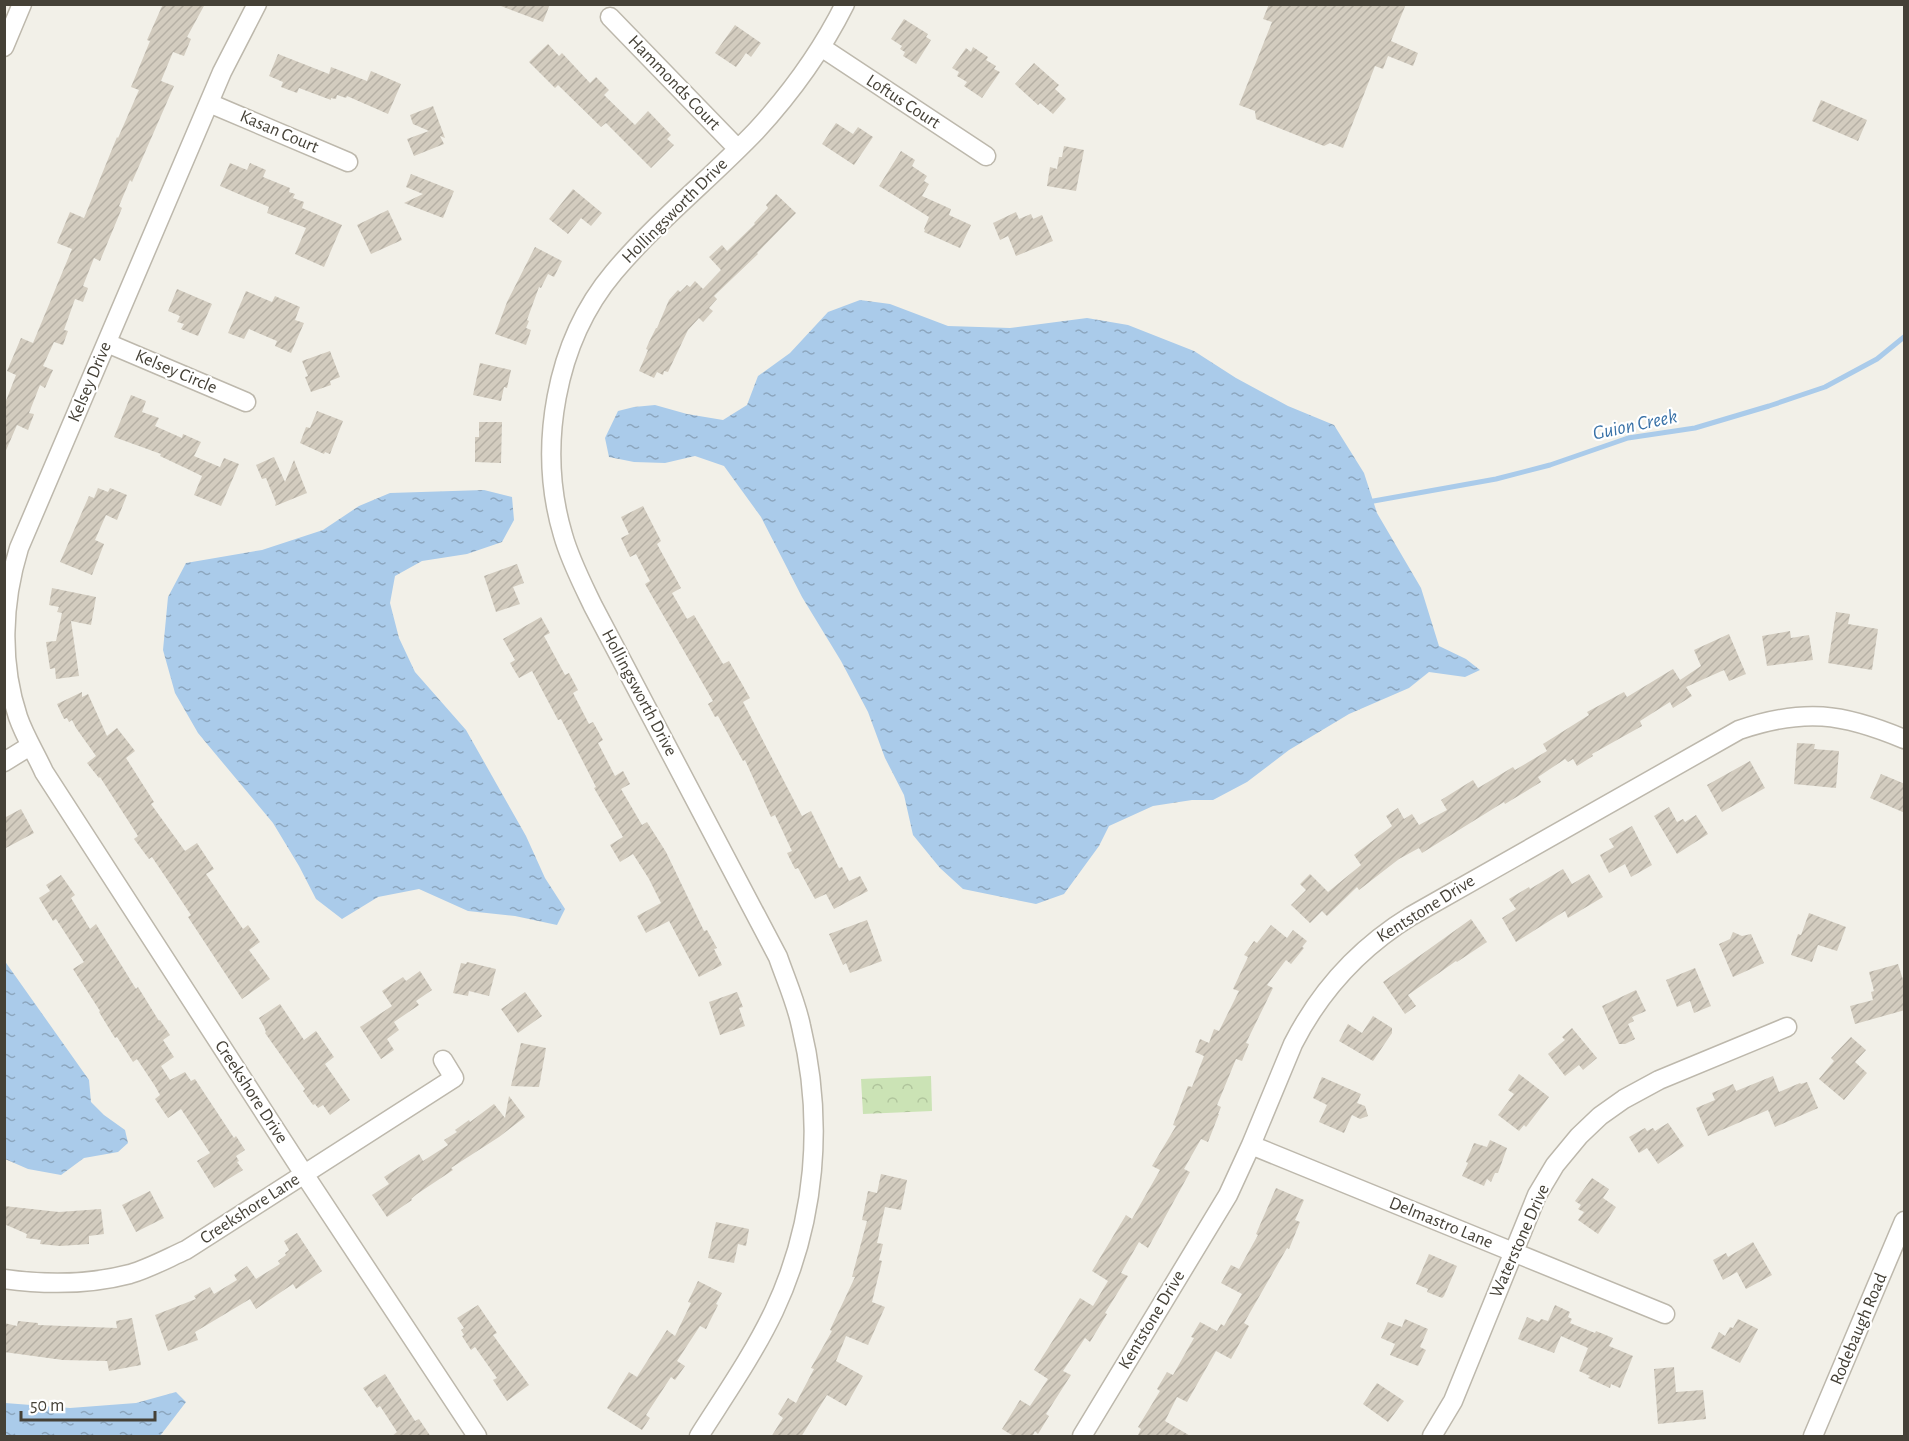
<svg xmlns="http://www.w3.org/2000/svg" width="1909" height="1441" font-family="'Alegreya Sans',sans-serif">
	<style>
		.park { fill: url(#park-crowns) }
		.water { fill: url(#water-ripples) }
		.lines { fill: none; stroke-linecap: round; stroke-linejoin: round }
		.stream { stroke: #aacbea; stroke-width: 5 }
		.building { fill: url(#building-hatch) }
		.minor-casing { stroke: #bdb8ac; stroke-width: 21 }
		.minor { stroke: #fff; stroke-width: 18 }
		.labels { text-anchor: middle; dominant-baseline: central; stroke-width: 4.5; stroke-linejoin: round; paint-order: stroke }
		.street-label { font-size: 18px; fill: #454137; stroke: #fff }
		.water-label { font-size: 20px; font-style: italic; fill: #3a72a7; stroke: #fff }
	</style>
	<defs>
		<pattern id="park-crowns" width="20" height="18" patternUnits="userSpaceOnUse" patternTransform="scale(1.5)"><rect width="20" height="18" fill="#cbe3b5"/><path d="M2 6a3 3 0 1 1 6 0M12 15a3 3 0 1 1 6 0" fill="none" stroke="#b0c49c"/></pattern>
		<pattern id="water-ripples" width="26" height="14" patternUnits="userSpaceOnUse" patternTransform="scale(1.5)"><rect width="26" height="14" fill="#aacbea"/><path d="M2 4q2-2 4 0t4 0M15 11q2-2 4 0t4 0" fill="none" stroke="#8ca6be"/></pattern>
		<pattern id="building-hatch" width="6" height="6" patternUnits="userSpaceOnUse" patternTransform="scale(1.5)"><rect width="6" height="6" fill="#d3ccbf"/><path d="M-1 1l2-2M0 6l6-6M5 7l2-2" fill="none" stroke="#b6b0a5"/></pattern>
	</defs>
	<rect width="100%" height="100%" fill="#f2f0e8"/>
	<path class="park" d="M931 1076 932 1111 863 1114 861 1079Z"/>
	<path class="water" d="M860 300 890 304 948 326 1010 328 1087 318 1128 325 1194 351 1236 378 1288 406 1334 425 1364 473 1377 513 1421 588 1439 646 1466 659 1480 670 1465 677 1429 672 1409 688 1349 714 1289 750 1247 782 1213 800H1192L1153 806 1109 826 1099 846 1064 894 1036 904 963 889 940 868 913 835 904 795 885 758 868 712 841 661 802 597 761 517 724 466 695 456 665 463 634 462 609 457 605 438 618 411 634 407 655 405 687 414 723 420 747 405 758 376 790 353 828 312Z
		M484 490 512 497 514 520 502 542 467 554 422 561 395 576 390 603 399 638 415 672 466 730 526 836 545 878 565 909 557 925 515 916 468 911 419 889 378 897 342 919 316 899 299 866 273 823 198 733 175 693 163 650 168 597 186 563 262 550 323 530 359 506 390 493Z
		M4 960 89 1080 91 1102 104 1115 125 1130 128 1143 118 1152 84 1158 61 1175 28 1169 5 1159Z
		M176 1392 186 1402 160 1436H5V1403L70 1408 136 1403Z"/>
	<g class="lines">
		<path class="stream" d="M1368 502 1496 479 1550 465 1628 438 1695 428 1769 406 1825 387 1877 359 1904 337"/>
	</g>
	<path class="building" d="M163 4H205L187 37 191 39 184 56 173 52 161 81 174 86 132 182 130 180 119 206 122 208 100 261 94 258 83 286 88 288 83 302 75 299 64 330 68 331 63 345 54 342 43 366 53 370 45 388 40 385 29 413 34 414 28 430 17 425 4 455V406L16 375 7 371 21 338 33 343 72 249 57 243 70 212 84 218 117 137 118 138 139 90 131 87 150 41 147 40Z
		M502 4H550L543 22 501 6Z
		M1269 4H1406L1391 41 1418 53 1413 66 1388 56 1383 69 1375 66 1343 148 1330 143 1324 146 1256 119 1255 111 1239 105 1272 22 1263 19Z
		M904 19 928 34 926 37 931 40 916 64 903 56 905 52 900 49 902 46 891 39Z
		M735 25 761 43 751 57 746 53 736 67 715 53Z
		M548 44 559 56 562 53 590 83 596 77 609 90 604 95 635 125 648 111 671 135 667 139 674 145 651 168 606 123 601 127 558 85 555 88 529 62Z
		M973 47 988 57 986 60 996 66 994 69 1000 72 982 98 964 86 967 82 957 76 959 72 952 68 966 48 971 52Z
		M278 54 329 74 331 67 367 81 371 71 401 84 388 114 347 96 346 98 337 95 336 99 331 98V100L299 88 297 93 281 87 283 82 269 76Z
		M1034 63 1059 85 1055 89 1066 99 1053 114 1040 103 1038 105 1015 84Z
		M1821 100 1867 120 1858 141 1812 121Z
		M433 106 445 138 440 136 444 144 414 156 407 139 429 131 413 124 410 115Z
		M836 123 853 134 858 127 873 137 854 165 822 144Z
		M1064 146 1084 150 1076 191 1047 186 1050 167 1057 169 1059 157H1062Z
		M901 151 915 160 912 166 927 176 924 181 929 184 922 196 951 209 949 215 971 225 960 248 924 232 925 230 924 229 929 217 879 186Z
		M230 163 247 170 250 163 266 170 263 177 290 188 289 192 295 194 293 198 304 202 302 208 342 225 324 267 295 254 306 228 267 213 269 207 220 186Z
		M411 174 454 191 443 218 404 203 423 194 406 187Z
		M573 189 602 213 591 226 581 218 568 234 549 219Z
		M776 194 796 213 757 253 758 254 714 296 717 299 709 308 713 311 703 322 699 318 688 330 668 372 664 371 663 375 657 372 654 378 639 371 648 350 646 349 649 342 656 328H657L669 300 678 290 680 292 687 285 690 287 695 281 703 289 721 270 709 257 722 245 727 251 755 224 754 223 768 208 766 205Z
		M388 210 402 240 371 254 357 225Z
		M1016 212 1019 219 1031 214 1033 219 1042 215 1053 241 1016 256 1008 236 1000 240 993 223Z
		M535 247 562 261 554 277 548 274 541 288 539 287 527 320 529 321 526 328 531 330 526 345 495 334 507 302Z
		M177 289 212 304 198 336 181 329 184 324 177 322 180 316 168 311Z
		M246 291 272 302 275 296 300 307 295 320 304 323 291 353 275 346 277 341 249 329 244 339 228 333Z
		M330 351 340 377 330 381 331 385 311 392 305 377 308 376 302 361Z
		M480 363 511 370 507 388 504 387 501 401 473 395Z
		M131 395 146 401 142 412 159 418 155 426 182 438 183 434 201 442 194 456 220 467 224 458 239 464 221 506 194 495 202 476 160 456 161 454 114 437Z
		M317 411 343 421 330 454 325 452 324 454 300 443 306 427 310 428Z
		M479 422H502L501 463 475 462V437H479Z
		M274 457 285 482 294 460 307 493 275 506 276 503 266 478 262 479 256 465Z
		M98 488 108 492 110 488 127 495 117 520 106 515 95 540 104 544 92 575 60 562 89 496 94 498Z
		M643 506 661 541 657 544 681 588 672 593 687 619 694 615 723 664 729 661 750 698 743 702 802 816 811 811 839 868 842 867 849 881 860 876 868 891 834 909 826 894 815 899 798 868 795 869 787 853 792 851 775 815 771 817 745 760 743 761 718 716 715 717 708 704 713 701 645 584 650 581 636 554 630 557 621 538 629 534 621 517Z
		M517 564 524 583 513 587 520 604 496 612 484 576Z
		M52 588 96 597 91 625 71 621 79 676 56 679 55 668 50 669 46 642 56 641 62 613 57 612 59 607 49 605Z
		M1836 612 1850 614 1848 624 1878 629 1872 670 1828 663Z
		M541 617 550 633 544 636 565 675 569 673 578 690 573 693 589 724 593 722 603 740 598 743 615 776 623 771 630 784 621 789 642 825 647 822 666 852 704 931 707 930 717 948 714 949 722 965 699 977 669 921 646 933 637 916 661 903 649 879 633 854 620 862 610 845 623 837 594 788 596 787 561 719 558 720 532 671 519 678 510 663 515 660 503 639Z
		M1790 631 1791 638 1809 635 1813 660 1767 666 1762 636Z
		M1729 634 1746 674 1729 681 1724 670 1686 687 1692 696 1673 708 1670 702 1640 721 1642 726 1592 754 1593 756 1577 766 1573 759 1568 762 1565 759 1538 777 1541 782 1505 804 1504 802 1422 853 1419 848 1399 859 1359 890 1357 887 1327 916 1322 911 1310 923 1291 905 1306 890 1300 884 1310 874 1328 892 1361 865 1354 855 1392 826 1386 816 1398 808 1404 819 1412 814 1419 825 1447 810 1441 800 1473 780 1478 788 1513 767 1515 770 1547 751 1543 744 1589 715 1587 712 1624 692 1627 697 1673 669 1680 680 1701 666 1694 650Z
		M82 692V697L88 694 107 736 117 728 135 751 126 758 154 802 151 804 185 851 197 843 214 869 206 874 243 929 248 925 260 942 249 950 270 979 242 999 188 917 191 915 152 857 149 859 134 839 138 836 100 777 99 778 87 763 96 756 76 728 72 720 69 722 67 718 64 719 57 704Z
		M1797 743 1815 744 1814 749 1839 751 1836 788 1794 784Z
		M1750 761 1765 788 1722 812 1707 785Z
		M1881 774 1905 784V813L1870 798Z
		M1669 807 1677 822 1683 819 1685 822 1696 815 1708 834 1677 854 1654 816Z
		M21 809 34 833 4 849V818Z
		M1632 826 1652 865 1631 877 1625 864 1609 873 1600 855 1614 847 1609 839Z
		M1563 869 1572 884 1589 874 1603 897 1568 918 1565 911 1516 942 1502 918 1516 909 1509 899 1529 887 1530 889Z
		M61 875 75 895 71 898 90 929 96 924 136 989 138 987 159 1021 160 1020 170 1035 163 1040 174 1057 161 1066 170 1080 185 1072 191 1081 195 1079 234 1138 236 1136 245 1150 236 1156 239 1161 237 1162 243 1170 214 1188 197 1161 210 1153 181 1109 168 1118 155 1099 160 1095 155 1086 137 1059 133 1062 117 1037 115 1038 99 1012 100 1011 73 969 84 962 56 919 53 921 39 898 50 891 46 885Z
		M1809 913 1846 927 1837 951 1818 945 1812 962 1791 955 1798 934 1801 935Z
		M1471 919 1487 942 1457 962 1456 961 1408 995 1416 1006 1405 1014 1383 982Z
		M867 920 882 961 850 973 846 963 843 965 829 934Z
		M1271 925 1287 938 1293 930 1307 941 1302 947 1304 948 1291 964 1286 960 1267 985 1273 988 1246 1043 1249 1044 1242 1061 1236 1059 1220 1098 1217 1105 1221 1107 1218 1114H1219L1208 1142 1201 1139 1184 1169 1190 1172 1148 1248 1139 1242 1121 1273 1128 1276 1105 1313 1107 1314 1090 1342 1085 1338 1063 1371 1071 1375 1046 1414 1049 1416 1038 1434 1035 1431 1032 1437H1015L1002 1429 1020 1400 1030 1406 1048 1379 1034 1370 1080 1298 1093 1306 1108 1281 1092 1271 1126 1215 1132 1219 1160 1170 1152 1166 1176 1126 1173 1125 1188 1086 1192 1087 1204 1056 1195 1052 1200 1039 1209 1043 1214 1029 1219 1031 1239 991 1233 989 1248 957 1244 955 1254 941 1257 943Z
		M1733 932 1742 936 1751 934 1764 963 1733 977 1719 944 1730 939Z
		M467 962 496 969 489 996 469 991 468 996 453 993 461 963 466 964Z
		M1898 964 1905 986V1010L1855 1024 1850 1006 1873 1000 1871 992 1874 991 1869 972Z
		M1695 968 1711 1006 1694 1013 1690 1001 1677 1007 1666 980Z
		M420 971 432 990 416 1001 419 1005 394 1022 399 1030 387 1039 394 1050 381 1059 360 1027 392 1006 382 991 403 977 406 981Z
		M1636 990 1646 1011 1632 1017 1634 1021 1628 1024 1635 1039 1625 1044H1619L1602 1006Z
		M525 992 542 1016 518 1033 501 1009Z
		M737 992 743 1007 739 1008 745 1026 720 1035 709 1002Z
		M280 1004 304 1040 316 1031 334 1057 325 1064 350 1100 330 1115 323 1105 318 1108 315 1104 313 1105 303 1091 305 1089 265 1033 266 1032 264 1027 259 1018Z
		M1373 1016 1392 1028V1033L1373 1061 1339 1041 1348 1024 1362 1033Z
		M1572 1028 1597 1058 1583 1070 1579 1065 1565 1076 1548 1054 1565 1040 1562 1037Z
		M1851 1037 1866 1050 1855 1062 1867 1073 1844 1100 1819 1079 1834 1061 1831 1058Z
		M521 1043 546 1048 539 1087 511 1086Z
		M1519 1074 1549 1097 1526 1127 1524 1125 1519 1131 1498 1115 1514 1094 1508 1090Z
		M1773 1076 1779 1092 1800 1083 1801 1084 1807 1082 1818 1108 1775 1127 1768 1110 1708 1136 1696 1108 1715 1100 1712 1093 1733 1084 1736 1091Z
		M1322 1077 1361 1094 1357 1103 1365 1106 1368 1116 1360 1119 1352 1115 1344 1133 1319 1122 1327 1105 1313 1098Z
		M509 1096 525 1117 499 1137 451 1168 453 1170 417 1194 411 1199 412 1200 387 1217 372 1195 389 1184 384 1177 419 1154 423 1161 448 1145 444 1140 457 1132 455 1130 469 1120 470 1122 494 1104 505 1118Z
		M1668 1123 1684 1146 1658 1164 1647 1148 1639 1153 1629 1137 1645 1128 1647 1131 1653 1128 1655 1131Z
		M1490 1140 1507 1148 1498 1173H1495L1491 1182 1487 1179 1484 1186 1462 1176 1468 1163 1466 1162 1474 1143 1487 1147Z
		M881 1174 907 1180 901 1210 885 1207 877 1243 883 1244 879 1260 882 1261 872 1302 885 1307 868 1345 846 1336 836 1361 863 1376 846 1406 827 1395 801 1437H771L783 1418 778 1414 788 1398 796 1403 814 1369 811 1368 832 1331 830 1330 855 1277H852L867 1221 862 1220 868 1191 877 1193Z
		M1592 1178 1609 1189 1603 1198 1616 1207 1598 1234 1578 1220 1584 1212 1578 1209 1581 1205 1575 1201Z
		M1276 1188 1304 1200 1295 1220 1300 1222 1289 1249 1287 1248 1244 1323 1249 1326 1231 1359 1216 1351 1187 1402 1177 1397 1165 1421 1192 1437H1137L1141 1429 1138 1427 1160 1391 1157 1389 1167 1372 1173 1375 1194 1338 1191 1337 1200 1322 1217 1331 1221 1324 1224 1326 1242 1294 1221 1283 1231 1265 1239 1269 1258 1235 1256 1234Z
		M150 1191 164 1218 136 1232 122 1205Z
		M4 1206 59 1212 101 1209 104 1234 89 1236V1244L60 1246 40 1244 41 1240 26 1238 27 1234 4 1224Z
		M716 1222 749 1229 746 1246 738 1244 734 1263 708 1258Z
		M297 1233 322 1271 296 1289 293 1284 256 1309 250 1299 195 1332 198 1340 168 1351 155 1315 196 1299 194 1296 210 1287 214 1294 237 1280 234 1275 247 1266 256 1279 280 1264 278 1261 286 1255 285 1253 289 1250 284 1241Z
		M1753 1242 1772 1275 1746 1289 1737 1272 1723 1280 1713 1260 1726 1253 1728 1257Z
		M1429 1254 1457 1266 1444 1296 1442 1298 1427 1292 1428 1289 1416 1284Z
		M698 1281 722 1293 716 1304 718 1305 706 1329 700 1326 677 1361 685 1366 675 1380 671 1377 646 1415 650 1418 642 1430 607 1408 629 1372 637 1377 667 1330 675 1336 691 1303 688 1302Z
		M478 1305 497 1333 493 1335 529 1385 507 1401 493 1380 497 1378 475 1347 471 1350 462 1336 464 1335 461 1330 464 1328 457 1318Z
		M1555 1305 1570 1312 1568 1317 1572 1319 1570 1323 1595 1333 1596 1331 1613 1338 1609 1346 1633 1356 1620 1388 1611 1384 1610 1388 1588 1378 1590 1376 1579 1371 1588 1348 1561 1336 1554 1353 1518 1339 1527 1317 1539 1322 1541 1319 1548 1321Z
		M132 1318 141 1365 109 1371 107 1361 63 1360 4 1352V1323L17 1326 18 1321 38 1323V1325L117 1328 116 1321Z
		M1405 1319 1428 1329 1420 1347 1426 1350 1418 1366 1390 1355 1395 1344 1381 1338 1388 1322 1402 1327Z
		M1738 1319 1758 1329 1740 1363 1711 1348 1719 1332 1725 1336 1730 1327 1733 1328Z
		M1674 1367 1676 1392 1703 1390 1706 1419 1658 1424 1654 1369Z
		M385 1374 415 1421 419 1419 431 1437H391L397 1432 380 1406 377 1408 363 1388Z
		M1377 1383 1404 1401 1388 1422 1363 1404Z"/>
	<g class="lines">
		<g class="minor-casing">
			<path id="minor" d="M257 4 222 72 19 548C2 603 0 663 18 717 25 737 36 754 44 772L304 1174 477 1436
				M610 17 738 149
				M4 47 22 4
				M821 47 986 156
				M209 103 348 162
				M107 343 246 402
				M4 762 30 746
				M1251 1145 1665 1314
				M4 1279C47 1285 88 1285 130 1274 150 1268 168 1258 186 1250L454 1078 443 1060
				M699 1436C725 1395 753 1355 774 1311 816 1222 824 1121 801 1026 796 1002 786 980 778 957L593 606C582 583 570 560 563 535 537 448 555 342 614 272 657 221 710 179 756 131 791 93 822 50 845 4
				M1082 1436 1228 1195 1251 1145 1293 1044C1321 989 1359 948 1411 916L1739 730C1804 708 1842 713 1904 739
				M1432 1436 1453 1401 1537 1195 1555 1165 1579 1136 1600 1116 1624 1099 1659 1080 1787 1027
				M1813 1436 1904 1221"/>
		</g>
		<use href="#minor" class="minor"/>
	</g>
	<g class="labels">
		<g class="street-label">
			<text transform="translate(674 83) rotate(46)">Hammonds Court</text>
			<text transform="translate(903 102) rotate(33)">Loftus Court</text>
			<text transform="translate(279 132) rotate(23)">Kasan Court</text>
			<text transform="translate(675 211) rotate(-45)">Hollingsworth Drive</text>
			<text transform="translate(176 372) rotate(23)">Kelsey Circle</text>
			<text transform="translate(90 382) rotate(-67)">Kelsey Drive</text>
			<text transform="translate(639 693) rotate(62)">Hollingsworth Drive</text>
			<text transform="translate(1426 909) rotate(-32)">Kentstone Drive</text>
			<text transform="translate(251 1092) rotate(57)">Creekshore Drive</text>
			<text transform="translate(250 1209) rotate(-33)">Creekshore Lane</text>
			<text transform="translate(1441 1223) rotate(22)">Delmastro Lane</text>
			<text transform="translate(1520 1241) rotate(-66)">Waterstone Drive</text>
			<text transform="translate(1152 1320) rotate(-59)">Kentstone Drive</text>
			<text transform="translate(1859 1329) rotate(-67)">Rodebaugh Road</text>
		</g>
		<g class="water-label">
			<text transform="translate(1635 425) rotate(-12)">Guion Creek</text>
		</g>
	</g>
	<rect width="1909" height="1441" fill="none" stroke="#454137" stroke-width="12"/>
	<path d="M21 1411v9h134v-9" fill="none" stroke="#454137" stroke-width="3"/>
	<text x="30" y="1411" font-size="18" fill="#454137" stroke="#ffffff" stroke-width="4.5" paint-order="stroke">50 m</text>
</svg>
